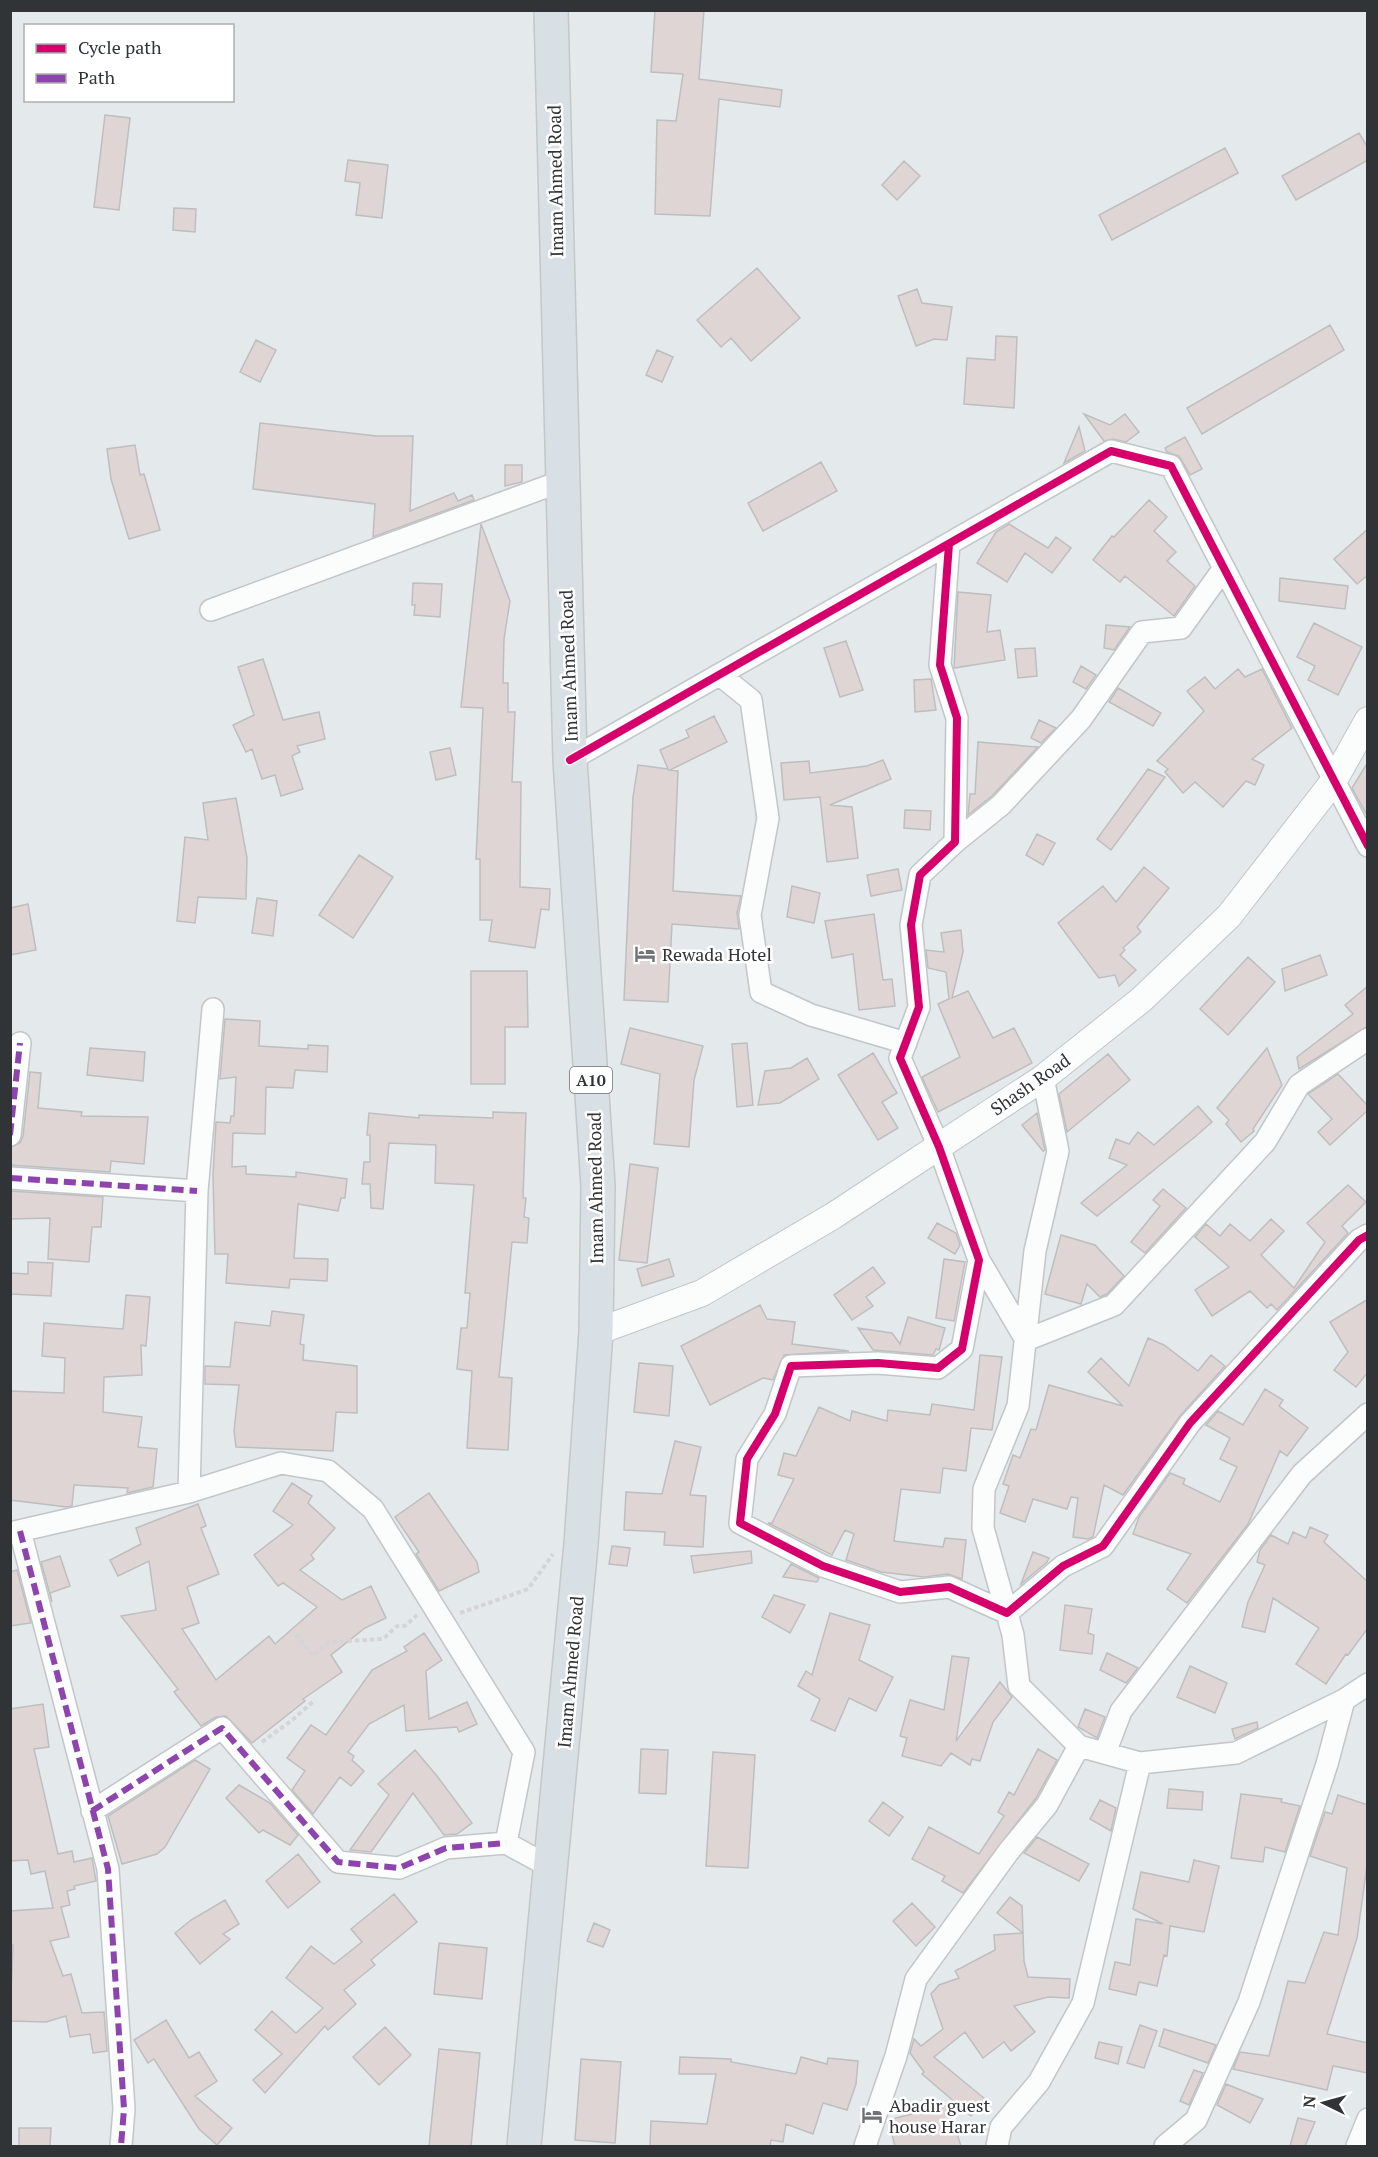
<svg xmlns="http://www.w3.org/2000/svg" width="1378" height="2157" font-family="'PT Serif',serif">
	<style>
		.building { fill: #dfd5d5; stroke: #bebebf; stroke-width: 1.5 }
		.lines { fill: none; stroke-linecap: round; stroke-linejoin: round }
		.minor-casing { stroke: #c2c6c8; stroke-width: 24 }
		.tertiary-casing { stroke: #c2c6c8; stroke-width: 28 }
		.trunk-casing { stroke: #c4c7c8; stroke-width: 36 }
		.path { stroke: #d3d5d6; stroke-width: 4; stroke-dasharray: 4.5 3; stroke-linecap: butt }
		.minor { stroke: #fbfcfc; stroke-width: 21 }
		.tertiary { stroke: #fbfcfc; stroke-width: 26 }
		.trunk { stroke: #d8e0e5; stroke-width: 33 }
		.quiet { stroke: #8e44ad; stroke-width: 6; stroke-dasharray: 12 6; stroke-linecap: butt }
		.cycleway-casing { stroke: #fff; stroke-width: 11 }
		.cycleway { stroke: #d6006c; stroke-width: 8 }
		.labels { text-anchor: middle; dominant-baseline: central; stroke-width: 5; stroke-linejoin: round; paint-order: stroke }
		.shield { fill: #fff; stroke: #6f7172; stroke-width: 1.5 }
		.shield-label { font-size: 16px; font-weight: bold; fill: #313436 }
		.street-label { font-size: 18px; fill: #313436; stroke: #fff }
		.poi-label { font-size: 18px; fill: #313436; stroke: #fff; text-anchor: start }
	</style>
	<rect width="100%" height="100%" fill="#e4e9ec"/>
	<path class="building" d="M655 10H704L699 79 782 90 780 107 719 99 710 216 655 214 657 120 676 121 683 74 651 72Z
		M105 115 130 118 119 210 94 207Z
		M1359 133 1368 148V160L1296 200 1282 176Z
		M1225 148 1238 173 1112 240 1099 215Z
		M348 160 388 165 382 218 356 215 360 183 345 181Z
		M904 161 920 176 897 200 882 185Z
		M174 208 196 209 195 232 173 230Z
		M757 268 800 318 751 361 731 338 721 347 697 320Z
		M917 289 922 303 952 307 947 340 934 339 916 346 898 296Z
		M1330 325 1344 350 1202 434 1187 408Z
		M996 336 1017 337 1014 408 964 404 967 358 995 360Z
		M256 340 276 350 260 382 240 372Z
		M657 350 673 357 662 382 646 375Z
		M1084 414 1110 425 1125 414 1139 432 1126 442 1113 439 1104 441Z
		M260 423 377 436H413L410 511 454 493 458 501 472 495 474 500 373 537 375 504 253 489Z
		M1079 427 1085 451 1064 463Z
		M1185 437 1202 469 1190 475 1179 456 1167 452 1165 448Z
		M135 445 140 475 144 474 160 530 129 539 111 479 107 449Z
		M821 462 837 491 763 531 748 503Z
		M505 465H522V482L505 486Z
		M1149 500 1167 517 1154 531 1176 552 1167 561 1195 586 1174 616 1125 576 1120 582 1093 560 1112 536 1114 537Z
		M481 524 510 601 504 639 503 683H508V712H515L512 782H521L520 887 550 889 549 910 541 909 535 948 489 941 492 920H480V859H476L483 708 461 707Z
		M1009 524 1048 548 1056 537 1071 548 1052 573 1025 553 1007 582 977 563 996 532Z
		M1368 529V575L1357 584 1334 559Z
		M1280 578 1348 586 1345 609 1279 601Z
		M413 583 442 584 440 617 414 615 415 605H412Z
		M958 592 991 595 987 632 1000 630 1005 660 954 668Z
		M1314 623 1362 647 1338 695 1308 680 1315 666 1297 657Z
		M1106 625 1130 627 1114 650 1104 648Z
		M846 641 863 690 840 697 824 648Z
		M1035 648 1037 676 1018 678 1015 649Z
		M263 659 283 720 319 712 325 739 297 746 300 752 292 756 303 789 281 796 275 775 262 779 252 749 246 752 233 725 254 715 238 667Z
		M1081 666 1096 675 1086 689 1073 682Z
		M1238 669 1245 677 1262 669 1292 728 1252 759 1264 765 1255 785 1246 781 1223 807 1195 782 1183 793 1165 772 1168 769 1157 761 1204 711 1187 691 1205 677 1215 689Z
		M931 679 936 710 915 712 914 680Z
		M1118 688 1161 713 1153 726 1109 702Z
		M714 716 727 742 670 770 678 771 673 891 741 896 737 913 739 929 672 924 668 1002 624 1000 633 797 638 765 668 769 660 750 689 737 686 730Z
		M1039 720 1056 728 1041 743 1031 738Z
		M978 742 1038 747 992 796 968 815 970 794H975Z
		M450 748 456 775 436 780 430 752Z
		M883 760 891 779 830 805 852 807 858 858 827 862 820 797 784 800 781 763 809 761 810 773 867 766Z
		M1368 762V817L1352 788Z
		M1148 769 1165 777 1111 850 1097 839Z
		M236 798 247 858 246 899 198 897 195 923 177 921 185 837 208 840 203 803Z
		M905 810 931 811 930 830 904 828Z
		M1037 834 1055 843 1043 865 1026 855Z
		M359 855 393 877 353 938 319 915Z
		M1144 867 1169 888 1137 927 1141 932 1123 948 1125 950 1120 955 1136 970 1119 986 1115 975 1099 978 1058 923 1103 886 1116 902Z
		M898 869 902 890 871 896 867 875Z
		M792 886 820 893 814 923 787 917Z
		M257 898 277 901 273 936 252 933Z
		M28 904 36 950 10 955V908Z
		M874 914 883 980 892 979 895 1006 859 1010 853 954 832 958 825 921Z
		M961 930 963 952 952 998 968 991 993 1038 1014 1028 1032 1063 938 1112 922 1077 960 1057 938 1004 949 999 946 972 928 968 926 950 944 952 941 933Z
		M1320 955 1327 975 1285 991 1282 969Z
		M1248 957 1275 982 1228 1035 1200 1009Z
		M471 971H527L528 1027H505V1084H471Z
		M1368 986V1026L1299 1069 1297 1057 1353 1014 1345 1005Z
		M225 1019 260 1021 259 1046 308 1049V1045L328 1046 327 1072 295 1070 293 1088 266 1087 265 1134 233 1133 232 1167 246 1166V1174L296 1177V1172L347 1179 345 1198H341L338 1211 298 1204 294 1258 328 1259 327 1281 290 1279 289 1288 226 1283 228 1254H215L213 1175 216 1122 230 1123 231 1116H234L236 1077 220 1079Z
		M630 1028 703 1046 694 1080 689 1147 654 1144 660 1074 621 1064Z
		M747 1043 753 1105 737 1107 732 1044Z
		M90 1048 145 1052 143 1081 87 1075Z
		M1267 1048 1282 1085 1253 1129 1254 1131 1241 1142 1226 1124 1229 1120 1217 1108Z
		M873 1053 897 1093 882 1102 898 1128 878 1140 838 1075Z
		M1108 1054 1130 1080 1067 1132 1059 1094Z
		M807 1058 819 1079 780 1103 758 1105 765 1071 791 1068Z
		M30 1072 41 1073 38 1108 82 1112 81 1116 148 1117 144 1164 111 1161 110 1172 10 1165 11 1147 20 1143 23 1136Z
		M1338 1074 1368 1106V1110L1330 1145 1318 1132 1332 1119 1308 1094Z
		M1198 1106 1212 1122 1196 1136 1097 1216 1081 1203 1127 1165 1109 1158 1116 1139 1129 1144 1138 1132 1154 1145Z
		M493 1112 526 1113 523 1198H526L524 1217 529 1218 527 1243 512 1242 499 1377 512 1378 508 1450 467 1448 472 1371 457 1369 461 1328H467L470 1293H465L474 1185 435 1183 436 1145 389 1143 383 1209 371 1208 370 1184H362L364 1162H370V1135H367L369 1113 419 1118V1115L493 1118Z
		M1037 1113 1045 1150 1043 1151 1022 1125Z
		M630 1164 658 1168 647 1263 619 1260Z
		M1348 1185 1366 1202 1342 1226 1348 1233 1277 1310 1271 1304 1267 1308 1250 1291 1212 1316 1195 1290 1229 1267 1195 1237 1206 1224 1220 1236 1230 1224 1250 1241 1271 1219 1284 1231 1261 1255 1294 1288 1325 1242 1307 1223Z
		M1163 1189 1186 1208 1145 1253 1131 1242 1160 1206 1153 1200Z
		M10 1191 103 1197 101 1227H92L89 1262 48 1259 50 1218 10 1219Z
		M937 1223 956 1233 960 1245 955 1254 928 1238Z
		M1061 1235 1095 1245 1124 1276 1107 1294 1100 1297 1087 1284 1081 1304 1045 1294Z
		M669 1259 674 1276 642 1286 637 1269Z
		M944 1259 965 1262 954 1321 936 1318Z
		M28 1262 53 1263 51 1296 10 1294V1273L28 1274Z
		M873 1267 885 1283 866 1297 873 1306 852 1320 834 1295Z
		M126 1295 150 1297 146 1346 141 1345 142 1375 104 1377 103 1412 142 1417 138 1447 157 1449 153 1487 127 1493 128 1488 74 1485 72 1506 67 1507 10 1500V1391L64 1393 65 1358 42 1356 44 1323 123 1329Z
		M1368 1299V1372L1356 1387 1334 1370 1348 1352 1330 1322Z
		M760 1305 767 1319 795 1322 792 1344 849 1351 784 1355 773 1380 763 1378 710 1405 681 1346Z
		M272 1311 304 1315 300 1344 304 1345 303 1360 357 1366V1413L336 1412 333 1451 236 1447 234 1431 239 1385 205 1384V1366L230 1367 235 1322 270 1326Z
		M908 1317 945 1328 939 1350 936 1349 933 1355 873 1350 858 1328 892 1333 900 1344Z
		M1148 1338 1164 1345 1198 1371 1211 1355 1225 1366 1180 1416 1123 1495 1104 1485 1093 1537 1088 1539 1073 1537 1078 1498 1071 1497 1067 1509 1033 1499 1025 1522 1000 1513 1009 1486 1003 1484 1013 1455 1020 1458 1031 1429 1036 1430 1049 1385 1123 1406 1088 1372 1101 1358 1129 1386Z
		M980 1355 1002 1357 992 1430 971 1428 966 1471 943 1468 940 1493 901 1489 894 1541 943 1547 945 1538 966 1540 962 1579 948 1574 924 1577 881 1572 846 1560 854 1534 845 1530 832 1555 768 1523H772L794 1479 778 1475 784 1453 796 1456 819 1407 850 1421 852 1411 887 1421 888 1410 930 1415 932 1404 974 1410Z
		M639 1363 673 1366 669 1416 634 1412Z
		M1265 1389 1283 1400 1279 1406 1308 1428 1287 1456 1280 1451 1248 1524 1187 1603 1167 1589 1191 1554 1133 1534 1139 1517 1170 1473 1185 1479 1183 1484 1220 1502 1237 1467 1220 1459 1230 1438 1206 1425 1218 1411 1243 1425Z
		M675 1441 701 1447 690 1495 706 1496 703 1547 664 1545 665 1532 624 1530 626 1492 662 1494Z
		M292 1483 312 1496 308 1503 335 1528 311 1555 314 1559 300 1570 342 1600 371 1586 386 1618 365 1628 331 1655 342 1672 303 1699 305 1701 252 1743 226 1716 216 1717 201 1726 174 1692 178 1689 121 1616 156 1610 149 1561 118 1576 110 1560 141 1544 136 1528 198 1504 206 1526 201 1528 219 1574 187 1587 199 1623 182 1629 216 1680 269 1636 275 1644 317 1607 283 1583 278 1586 254 1555 293 1525 273 1511Z
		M429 1493 477 1562 479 1572 439 1591 416 1554 419 1552 395 1517Z
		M1310 1527 1328 1535 1324 1542 1368 1582V1628L1348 1655 1346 1654 1326 1684 1296 1664 1319 1628 1273 1598 1265 1632 1242 1627 1248 1602 1265 1565 1257 1562 1260 1550 1271 1535 1288 1544 1293 1532 1306 1538Z
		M612 1546 630 1548 627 1566 609 1564Z
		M751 1551 752 1563 694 1573 691 1556Z
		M1033 1552 1049 1558 1047 1562 1021 1584Z
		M60 1556 70 1586 50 1593 52 1602 41 1562Z
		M791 1564 819 1578 817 1582 783 1577Z
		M17 1570 31 1623 10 1626V1572Z
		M774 1595 805 1605 790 1633 762 1617Z
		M1065 1605 1092 1609 1088 1633 1094 1635 1092 1654 1060 1650Z
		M830 1613 870 1625 859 1660 893 1677 876 1711 849 1698 835 1731 811 1720 820 1699 798 1686 806 1671 812 1675Z
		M424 1633 442 1660 426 1671 429 1719 467 1702 477 1724 459 1732 457 1727 406 1731 404 1705 369 1724 348 1752 354 1756 352 1760 364 1771 351 1786 340 1777 313 1814 292 1790 305 1771 287 1758 311 1725 326 1735 372 1670 407 1651 404 1647Z
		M1107 1653 1138 1668 1126 1683 1100 1670Z
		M952 1656 969 1658 956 1741 1000 1682 1012 1697 993 1722 980 1761 972 1759 970 1765 951 1753 941 1766 902 1756 907 1738 900 1736 910 1700 944 1710Z
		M1190 1666 1227 1683 1215 1713 1177 1697Z
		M43 1704 49 1747 34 1749 58 1854 72 1851 74 1862 92 1858 96 1881 74 1886 75 1889 67 1891 70 1905 61 1907 69 1937 50 1941 63 1976 71 1974 82 2013 104 2012 107 2051 93 2053 90 2034 70 2037 66 2016 46 2022 10 2021 13 1945H10V1911L53 1908 45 1871 31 1874 28 1860 10 1861V1709Z
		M1085 1709 1105 1717 1097 1738 1078 1727Z
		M1257 1722 1258 1728 1235 1739 1232 1729Z
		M641 1749 668 1750 666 1794 639 1793Z
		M1038 1749 1057 1760 1036 1798 963 1893 942 1881 945 1876 912 1859 929 1827 979 1854 1004 1816 998 1812 1009 1792 1014 1795Z
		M415 1750 437 1776 472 1823 457 1834 444 1835 413 1793 371 1852 350 1850 389 1795 378 1784Z
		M713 1752 755 1755 748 1868 706 1866Z
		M195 1760 210 1769 165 1847 157 1854 122 1864 108 1816Z
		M239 1785 270 1803 298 1835 290 1845 263 1830 259 1833 226 1798Z
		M1169 1789 1203 1792 1202 1810 1167 1808Z
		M1241 1794 1282 1799 1281 1802 1300 1806 1285 1852 1265 1847 1263 1862 1231 1858Z
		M1338 1795 1368 1805V1858L1357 1938 1327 2034 1368 2043V2073L1333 2066 1327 2090 1233 2069 1240 2052 1269 2056 1288 1981 1305 1983 1324 1932 1338 1935 1347 1868 1310 1856 1325 1812 1332 1814Z
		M1100 1800 1116 1808 1111 1831 1090 1819Z
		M883 1802 903 1817 889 1836 869 1821Z
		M1037 1837 1089 1864 1079 1881 1024 1853Z
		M298 1854 320 1882 288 1908 266 1881Z
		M1194 1860 1219 1866 1204 1932 1170 1926 1167 1956 1164 1955 1157 1986 1139 1982 1136 1995 1109 1989 1115 1962 1130 1965 1136 1919 1163 1924 1133 1909 1141 1872 1189 1882Z
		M394 1894 417 1922 371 1960 375 1965 344 1990 356 2004 328 2030 325 2026 265 2093 253 2080 282 2054 255 2030 272 2011 296 2033 323 2008 286 1978 311 1946 334 1964 362 1942 351 1929Z
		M1010 1897 1022 1906 1023 1933 997 1913Z
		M225 1900 239 1924 223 1934 230 1939 200 1964 175 1933 191 1920Z
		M912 1903 935 1927 916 1946 893 1921Z
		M594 1923 610 1930 603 1947 587 1941Z
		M1023 1933 1024 1961 1028 1977 1070 1979 1069 1998 1048 1997 1014 2006 1035 2032 1011 2051 1004 2042 983 2058 965 2032 934 2057 985 2099 971 2116 922 2074 924 2072 910 2053 914 2039 921 2046 943 2029 931 1994 939 1985 959 1978 955 1971 995 1950 994 1935Z
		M439 1943 487 1948 482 1999 434 1994Z
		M166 2020 189 2058 199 2052 217 2081 195 2096 232 2128 217 2145 199 2129 154 2059 148 2063 134 2040Z
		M1140 2025 1157 2031 1144 2068 1127 2063Z
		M385 2027 411 2055 379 2085 353 2057Z
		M1164 2029 1216 2045 1208 2063 1159 2046Z
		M1099 2042 1122 2047 1118 2064 1095 2058Z
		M439 2049 480 2053 471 2146H429Z
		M680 2057 731 2059V2062L796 2074 801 2057 827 2064 828 2058 858 2061 856 2084 847 2110 823 2103 813 2134 786 2124 783 2142 771 2140 770 2146H650L651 2121 707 2124 716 2074H679Z
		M581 2059 621 2062 615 2143 575 2140Z
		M1194 2070 1203 2073 1189 2105 1180 2101Z
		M1226 2084 1263 2099 1250 2123 1217 2105Z
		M948 2105 961 2146H895L888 2120Z
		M1298 2118 1315 2122 1305 2146H1290Z
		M19 2128H51L50 2146H19Z"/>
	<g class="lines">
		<g class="minor-casing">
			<path id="minor" d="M949 544 940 665 957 718 955 842 920 875 911 925 919 1007 900 1058 939 1147 979 1260 962 1349 938 1368 878 1363 791 1366 775 1414 747 1459 740 1523 823 1566 900 1592 949 1587 1007 1613 1063 1566 1103 1546 1190 1423 1359 1240 1368 1235
				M211 610 562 481
				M720 675 751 700 768 818 750 915 761 992 811 1015 906 1043
				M570 760 1111 451 1171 466 1368 846
				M955 842 1001 805 1081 719 1142 632 1181 628 1224 568
				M1043 1078 1058 1151 1035 1251 1018 1406 984 1489 983 1528 1013 1635 1019 1686 1079 1746 1140 1763 1236 1753 1344 1700 1368 1684
				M10 1135 20 1043
				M10 1178 197 1191
				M979 1260 1026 1340 1114 1305 1265 1142 1299 1085 1368 1039
				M189 1492 197 1191 213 1009
				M20 1531 108 1869 124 2109 121 2146
				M10 1533 189 1492 281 1463 328 1471 373 1509 524 1752 506 1843 552 1868
				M1105 1753 1121 1711 1302 1474 1368 1414
				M92 1811 222 1728 338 1862 399 1868 446 1848 506 1843
				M865 2146 896 2056 916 1979 1009 1851 1047 1805 1079 1746
				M997 2146 1001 2127 1039 2082 1083 2003 1140 1763
				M1165 2146 1196 2120 1249 2002 1327 1764 1344 1700
				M1357 2146 1368 2119"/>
		</g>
		<g class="tertiary-casing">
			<path id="tertiary" d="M596 1332 702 1293 833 1216 1043 1078 1141 1000 1229 916 1333 782 1368 720"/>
		</g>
		<g class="trunk-casing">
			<path id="trunk" d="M524 2146 581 1544 596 1332 598 1186 570 760 551 10"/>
		</g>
		<path class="path" d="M460 1613 528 1589 553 1554
			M296 1634 313 1656 329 1642 383 1639 397 1626H405L417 1615
			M262 1742 291 1721 315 1700"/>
		<use href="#minor" class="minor"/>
		<use href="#tertiary" class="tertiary"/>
		<use href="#trunk" class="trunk"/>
		<path class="quiet" d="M10 1135 20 1043
			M10 1178 197 1191
			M20 1531 108 1869 124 2109 121 2146
			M92 1811 222 1728 338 1862 399 1868 446 1848 506 1843"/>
		<g class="cycleway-casing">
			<path id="cycleway" d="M949 544 940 665 957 718 955 842 920 875 911 925 919 1007 900 1058 939 1147 979 1260 962 1349 938 1368 878 1363 791 1366 775 1414 747 1459 740 1523 823 1566 900 1592 949 1587 1007 1613 1063 1566 1103 1546 1190 1423 1359 1240 1368 1235
				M570 760 1111 451 1171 466 1368 846"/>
		</g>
		<use href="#cycleway" class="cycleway"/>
	</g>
	<defs>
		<g id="hotel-bare" transform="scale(1.62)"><path d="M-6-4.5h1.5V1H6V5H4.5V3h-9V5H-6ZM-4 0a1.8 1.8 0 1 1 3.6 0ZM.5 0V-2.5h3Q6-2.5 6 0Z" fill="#707376" stroke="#fff" stroke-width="2.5" paint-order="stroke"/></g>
	</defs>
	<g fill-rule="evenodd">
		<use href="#hotel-bare" x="645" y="954"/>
		<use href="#hotel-bare" x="872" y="2115"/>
	</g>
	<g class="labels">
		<rect class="shield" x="570" y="1067" width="42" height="26" rx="4.5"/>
		<g class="shield-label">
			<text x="591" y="1080">A10</text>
		</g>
		<g class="street-label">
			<text transform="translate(555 181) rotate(-91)">Imam Ahmed Road</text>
			<text transform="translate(568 666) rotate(-92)">Imam Ahmed Road</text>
			<text transform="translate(1030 1084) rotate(-35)">Shash Road</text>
			<text transform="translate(595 1188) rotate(-91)">Imam Ahmed Road</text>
			<text transform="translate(570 1672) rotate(-85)">Imam Ahmed Road</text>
		</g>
		<g class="poi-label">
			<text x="662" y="954">Rewada Hotel</text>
			<text x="889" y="2105">Abadir guest<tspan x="889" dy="21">house Harar</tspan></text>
		</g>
	</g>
	<rect width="1378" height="2157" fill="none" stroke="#313436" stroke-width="24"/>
	<rect x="24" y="24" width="210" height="78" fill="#ffffff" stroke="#adaeaf" stroke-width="1.5"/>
	<rect x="36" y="44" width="30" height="9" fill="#d6006c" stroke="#adaeaf" stroke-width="1.5"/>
	<text x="78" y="54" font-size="18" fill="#313436">Cycle path</text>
	<rect x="36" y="74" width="30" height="9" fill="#8e44ad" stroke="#adaeaf" stroke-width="1.5"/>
	<text x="78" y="84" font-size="18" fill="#313436">Path</text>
	<g transform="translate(1324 2103) rotate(275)" stroke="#ffffff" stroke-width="4.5" paint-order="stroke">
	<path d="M0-4.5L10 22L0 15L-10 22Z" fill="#313436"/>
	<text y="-9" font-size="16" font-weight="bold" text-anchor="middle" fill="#313436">N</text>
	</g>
</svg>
